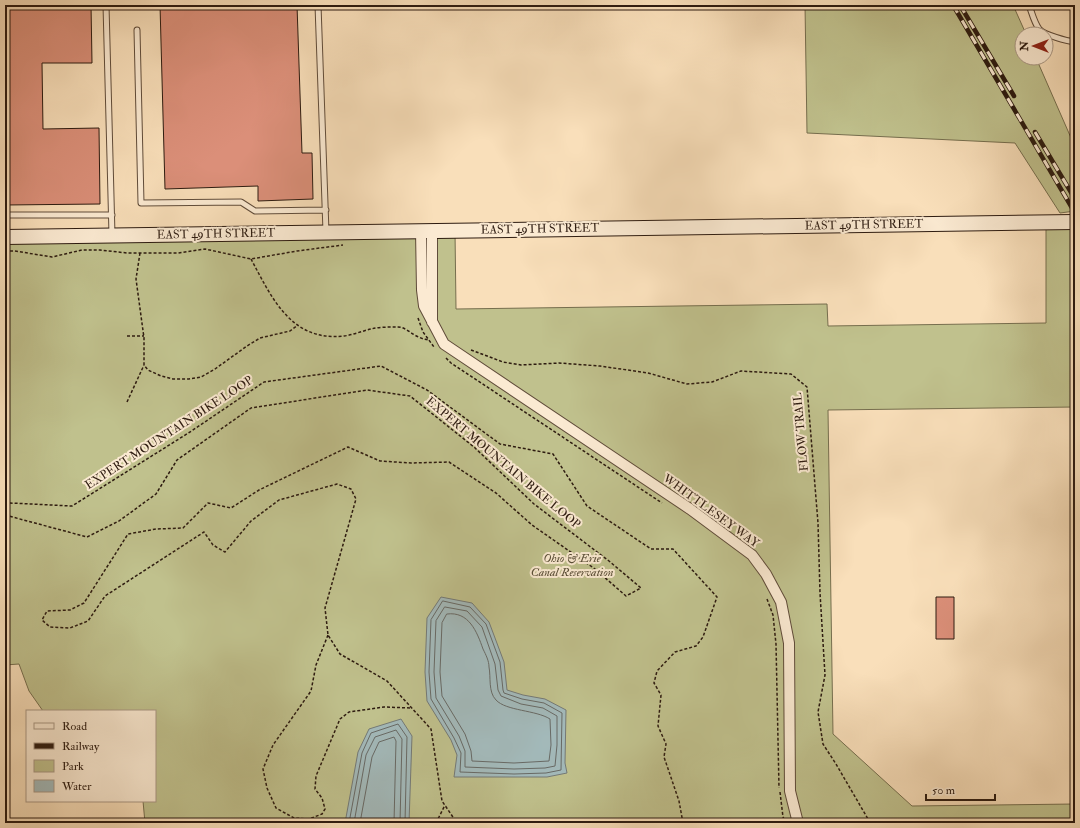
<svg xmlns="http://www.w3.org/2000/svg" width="1080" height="828" font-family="'IM FELL Double Pica',serif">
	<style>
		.green { fill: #c0c18d; stroke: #766e4e }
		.water { fill: #a3babb; stroke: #747a77 }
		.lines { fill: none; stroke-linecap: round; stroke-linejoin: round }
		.shore { stroke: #686a66; stroke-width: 1 }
		.building { fill: #db8f79; stroke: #2d1b10 }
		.lane-casing { stroke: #604c3a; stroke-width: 7 }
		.street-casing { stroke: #604c3a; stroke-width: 12 }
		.secondary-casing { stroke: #2d1b10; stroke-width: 16 }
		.path { stroke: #2d1b10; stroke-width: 1.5; stroke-dasharray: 3 2; stroke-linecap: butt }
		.lane { stroke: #fbead2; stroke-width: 5 }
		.street { stroke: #fbead2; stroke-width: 10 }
		.secondary { stroke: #fbead2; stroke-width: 14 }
		.rail-casing { stroke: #2d1b10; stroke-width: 4.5 }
		.rail { stroke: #fbead2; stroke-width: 3; stroke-dasharray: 9; stroke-linecap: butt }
		.labels { text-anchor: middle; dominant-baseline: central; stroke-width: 4; stroke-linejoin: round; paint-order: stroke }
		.street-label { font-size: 12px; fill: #2d1b10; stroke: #fbead2 }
		.park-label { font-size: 12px; font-style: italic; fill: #594d36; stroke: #fbead2 }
	</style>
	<rect width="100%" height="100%" fill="#f9dfba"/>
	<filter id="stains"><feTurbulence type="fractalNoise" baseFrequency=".005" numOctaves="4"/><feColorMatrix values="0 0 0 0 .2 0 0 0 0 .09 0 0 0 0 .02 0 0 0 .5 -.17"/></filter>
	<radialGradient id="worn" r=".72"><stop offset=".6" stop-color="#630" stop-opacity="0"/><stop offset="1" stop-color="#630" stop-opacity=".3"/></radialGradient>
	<path class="green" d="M805 5H1013L1026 34H1022V58H1036L1075 147V211L1060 213 1015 143 807 133Z
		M1046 222H1075V407L828 410 833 734 912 806 1075 804V823H145L143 801H155V711H43L29 691 19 664 5 665V237L455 231 456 309 827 304 828 326 1046 323Z"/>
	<path class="water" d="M441 597 472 603 489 622 504 662 507 690 523 695 545 699 566 710 565 763 567 773 547 777H454L457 755 451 740 427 701 425 672 427 618Z
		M401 719 412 736 409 823H345L358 752 369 729Z"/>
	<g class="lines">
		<path class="shore" d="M443 601 470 607 486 624 500 662 503 690 504 693 522 699 544 703 562 713 561 770 546 773 514 774 460 772 461 753 454 738 431 699 429 672 431 620Z
			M445 607 467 611 482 627 495 664 498 690 501 696 521 704 543 708 557 716V745L555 766 545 768 514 769 465 767V751L459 736 436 698 434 672 436 621Z
			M447 614C469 611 477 632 483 649 486 655 489 661 489 667 491 677 488 692 496 700 506 711 536 710 550 719L551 745 549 761 514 763 472 761 471 751 465 734 442 696 440 672 442 623Z
			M349 823 362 753 371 733 398 724 407 737 405 823
			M354 823 366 755 375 737 396 730 402 739 400 823
			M360 823 372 757 379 742 394 737 396 741 394 823"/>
	</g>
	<path class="building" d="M5 5H91L92 63H42L43 129 99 128 100 204 5 205Z
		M160 5H297L302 153H312L313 199 258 201V186L165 189Z
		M936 597H954V639H936Z"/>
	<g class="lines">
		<g class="lane-casing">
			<path id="lane" d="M106 5 112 235
				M318 5 326 232
				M1029 5C1032 13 1034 22 1039 29 1044 35 1067 41 1075 42
				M137 30 141 203 241 202 255 211 326 210
				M5 215H112"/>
		</g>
		<g class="street-casing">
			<path id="street" d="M421 231 422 290 424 306 444 344 690 509 752 555 766 574 781 602 789 643 790 791 798 823
				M432 231V322"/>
		</g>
		<g class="secondary-casing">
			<path id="secondary" d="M5 237 1075 222"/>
		</g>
		<path class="path" d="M5 251H15L52 257 82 250H100L127 253H178L205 249 251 259 297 251 343 245
			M140 253 136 279 144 338V365L148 370 161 376 173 379H189L201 377 215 369 247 346 260 338 290 331 298 325
			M251 259C272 298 291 342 344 336 353 335 362 331 371 329 379 327 389 327 398 327 406 327 412 335 419 337 422 339 425 339 428 340
			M418 318 423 332 434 347
			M127 336H144
			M471 350 503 362 521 365 559 363 600 366 648 373 687 384 712 382 741 371 791 374 807 387 818 523 820 593 825 675 818 712 823 744 836 764 868 819 871 823
			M446 358 451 363 662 503
			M127 402 144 365
			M5 505 10 503 72 506 190 432 264 382 381 366 427 390 500 444 553 454 587 506 651 549H673L717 597 703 637 696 646 675 652 657 671 654 683 661 695 658 726 666 744 664 757 679 801 683 823
			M5 515 87 537 119 521 156 494 177 460 251 408 367 390 410 396 474 447 534 504 609 561 641 588 626 596 595 569 532 525 496 493 449 462 411 463 380 461 348 447 259 490 231 508 208 503 183 528 156 529 128 534 84 603 70 610 47 611 42 620 50 627 70 628 88 621 105 596 204 532 213 545 225 552 251 521 279 500 337 484 351 489 356 499 325 608 328 635 340 654 387 681 431 729 442 801 457 823
			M767 599 773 615 776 644 779 788
			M328 635 316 665 311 691 273 745 263 769 267 788 276 808 294 818 309 819 322 814 325 809 322 798 315 789 316 776 340 719 349 712 384 707 412 708
			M780 792 783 817 786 823
			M436 823 445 805
			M981 823 1075 819"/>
		<use href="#lane" class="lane"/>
		<use href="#street" class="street"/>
		<use href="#secondary" class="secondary"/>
		<g class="rail-casing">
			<path id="rail" d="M953 5 1075 213
				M960 5 1014 96
				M1035 132 1075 199"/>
		</g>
		<use href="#rail" class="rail"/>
	</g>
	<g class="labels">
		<g class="street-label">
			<text transform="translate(864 225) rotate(-1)">EAST 49TH STREET</text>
			<text transform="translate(540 229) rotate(-1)">EAST 49TH STREET</text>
			<text transform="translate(216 234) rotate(-1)">EAST 49TH STREET</text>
			<text transform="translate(801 432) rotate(-95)">FLOW TRAIL</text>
			<text transform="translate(169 433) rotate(-33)">EXPERT MOUNTAIN BIKE LOOP</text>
			<text transform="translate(503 463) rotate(40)">EXPERT MOUNTAIN BIKE LOOP</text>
			<text transform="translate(711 511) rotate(36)">WHITTLESEY WAY</text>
		</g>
		<g class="park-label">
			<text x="572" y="558">Ohio &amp; Erie<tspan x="572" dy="14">Canal Reservation</tspan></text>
		</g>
	</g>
	<rect width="1080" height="828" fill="none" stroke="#f9dfba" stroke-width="20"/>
	<rect x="6" y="6" width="1068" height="816" fill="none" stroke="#2d1b10" stroke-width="2"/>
	<rect x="10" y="10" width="1060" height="808" fill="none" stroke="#2d1b10"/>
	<rect x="26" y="710" width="130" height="92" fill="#fbead2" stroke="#a99784"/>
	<rect x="34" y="723" width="20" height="6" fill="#fbead2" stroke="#a99784"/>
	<text x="62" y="730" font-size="12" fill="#2d1b10">Road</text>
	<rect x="34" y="743" width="20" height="6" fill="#2d1b10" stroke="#a99784"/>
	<text x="62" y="750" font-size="12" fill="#2d1b10">Railway</text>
	<rect x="34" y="760" width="20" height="12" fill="#c0c18d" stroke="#a99784"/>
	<text x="62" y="770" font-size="12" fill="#2d1b10">Park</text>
	<rect x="34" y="780" width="20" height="12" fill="#a3babb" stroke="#a99784"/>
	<text x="62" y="790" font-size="12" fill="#2d1b10">Water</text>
	<g transform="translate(1034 46) rotate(270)"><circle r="19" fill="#fbead2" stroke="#a99784"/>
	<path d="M0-3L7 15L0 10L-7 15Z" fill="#8f2418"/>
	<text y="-6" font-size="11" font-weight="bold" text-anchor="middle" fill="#2d1b10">N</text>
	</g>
	<path d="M926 794v6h69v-6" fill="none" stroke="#2d1b10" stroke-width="2"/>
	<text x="932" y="794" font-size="12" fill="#2d1b10" stroke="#fbead2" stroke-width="3" paint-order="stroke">50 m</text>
	<rect width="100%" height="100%" filter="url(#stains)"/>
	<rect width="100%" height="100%" fill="url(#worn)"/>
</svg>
